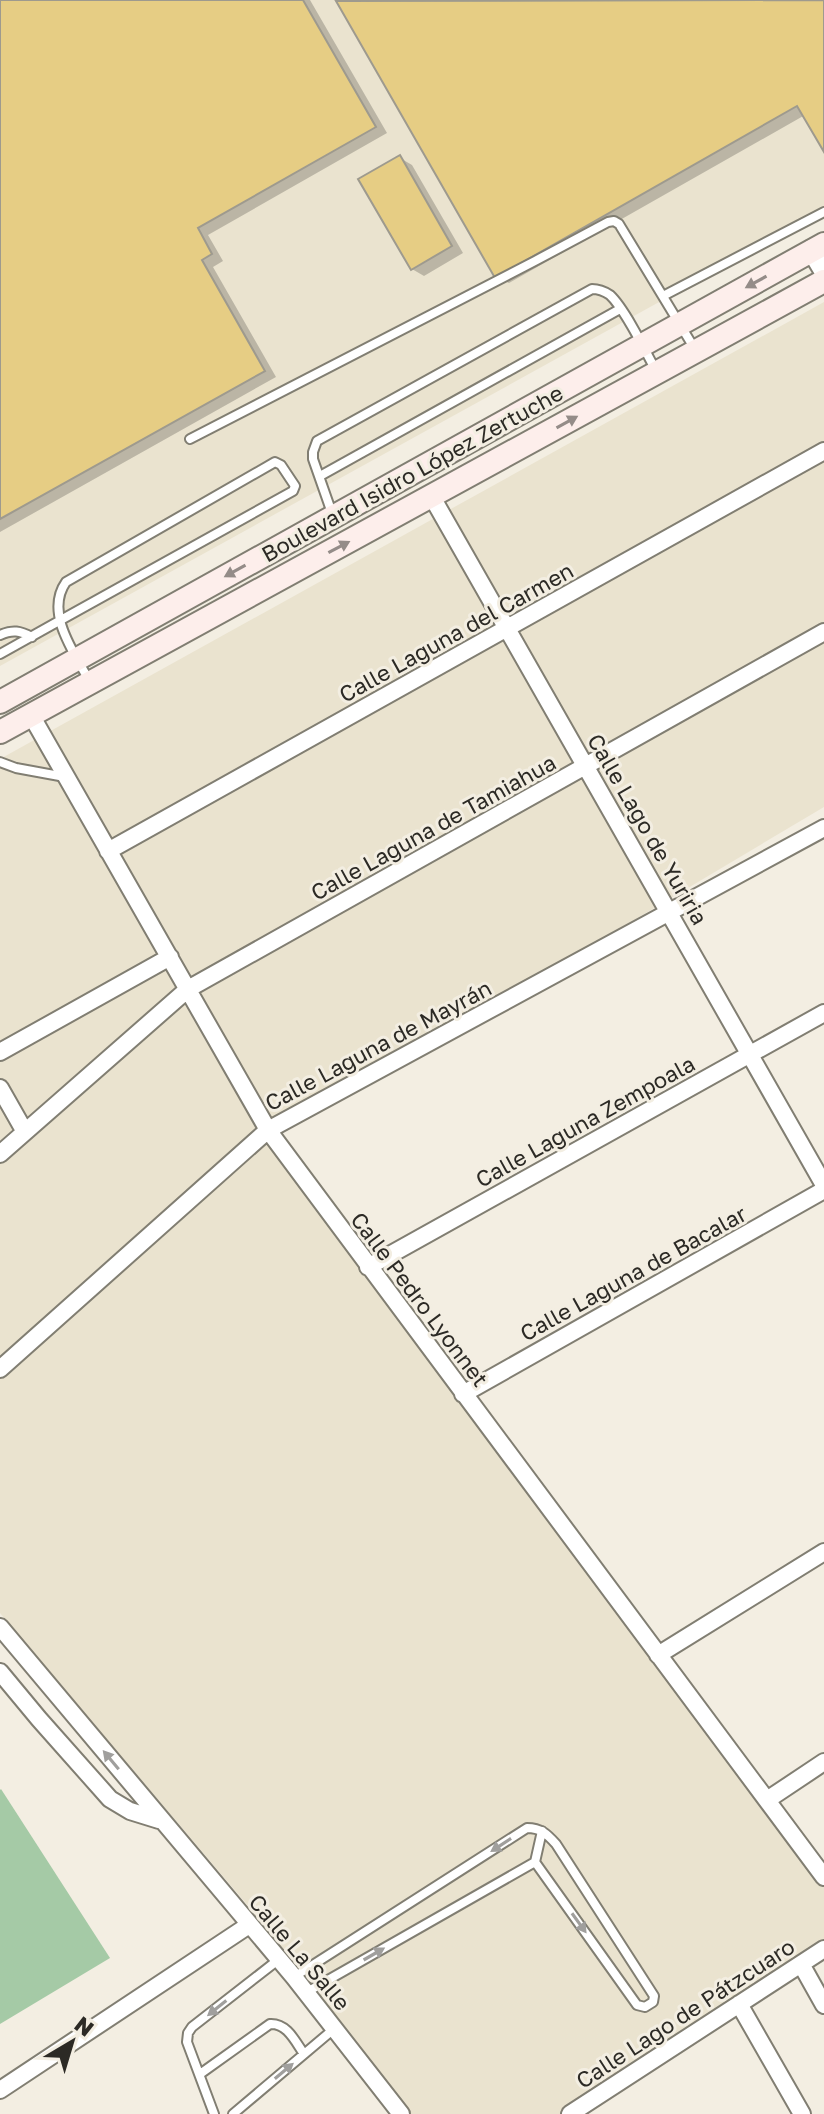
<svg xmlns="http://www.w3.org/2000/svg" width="824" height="2114" font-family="'Golos Text',sans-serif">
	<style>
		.built { fill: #eae3cf }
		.green { fill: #a5caa6 }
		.shadow { fill: #0003 }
		.building { fill: #e6cd84; stroke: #9e9a8e; stroke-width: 2 }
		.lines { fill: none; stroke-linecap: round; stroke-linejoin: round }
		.service-casing { stroke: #817e72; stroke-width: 12 }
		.minor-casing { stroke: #817e72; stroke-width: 20 }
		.tertiary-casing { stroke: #817e72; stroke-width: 24 }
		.secondary-casing { stroke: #817e72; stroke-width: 26 }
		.service { stroke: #fff; stroke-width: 8 }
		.minor { stroke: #fff; stroke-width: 16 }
		.tertiary { stroke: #fff; stroke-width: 20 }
		.secondary { stroke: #fdeeeb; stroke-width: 22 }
		.oneway { fill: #948c88 }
		.oneway2 { fill: #a09f9d }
		.labels { text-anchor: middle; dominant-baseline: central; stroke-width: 6; stroke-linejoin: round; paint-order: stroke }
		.street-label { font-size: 22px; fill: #2c2a25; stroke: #f3eee2 }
	</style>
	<rect width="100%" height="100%" fill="#f3eee2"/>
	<path class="built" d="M0 0H824V211L0 666Z
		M824 302V807L274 1134 824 1876V1949L569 2114H403L398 2105 260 1920 0 1613V759Z"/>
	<path class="green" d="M1 1789 110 1958 0 2024V1790Z"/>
	<path class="shadow" d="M0 0H310L387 133 208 235 223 261 213 267 276 377 0 532Z
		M341 0H824V148L805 115 509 283 497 277 338 1Z
		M400 158 412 165 463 253 424 276 412 269Z"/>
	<path class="building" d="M0 0H303L376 127 198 228 212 254 202 260 265 371 0 519Z
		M824 0V152L797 106 495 278 336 1Z
		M400 155 452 246 411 270 358 179Z"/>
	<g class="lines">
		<g class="service-casing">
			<path id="service" d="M663 296 824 212
				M190 439 535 261 608 222 614 221 619 224 696 351
				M320 476 620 309
				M333 516 313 459V452L317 441 592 289C599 289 604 291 610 295 625 309 646 352 656 371
				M0 635C13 629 20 631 32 637
				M0 654 59 621 293 491 295 486 281 465 275 462 66 582C44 613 75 654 90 682
				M0 762 16 768 65 777
				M535 1862 542 1831
				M294 1977 527 1828C541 1828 547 1834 556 1844L654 1996 653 2002 645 2007 637 2005 535 1862 307 1992
				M200 2074 270 2024C287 2023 295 2041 304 2054
				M214 2114 187 2042 188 2033 192 2027 278 1960
				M233 2114 335 2028"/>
		</g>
		<g class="minor-casing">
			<path id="minor" d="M432 497 824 1185
				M31 715 268 1130 824 1877
				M108 851 824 451
				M0 1052 170 957
				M0 1088 25 1132
				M0 1154 188 989 824 632
				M368 1267 824 1013
				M0 1369 268 1130 824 828
				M463 1394 824 1190
				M0 1627 294 1977 401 2114
				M658 1655 824 1552
				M0 1672 39 1719 110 1799 130 1811 159 1820
				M767 1800 824 1762
				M801 1964 824 2005
				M739 2004 802 2114
				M0 2090 249 1925
				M570 2114 824 1949"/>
		</g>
		<g class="tertiary-casing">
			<path id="tertiary" d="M812 250 824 270"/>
		</g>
		<g class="secondary-casing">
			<path id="secondary" d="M0 702 824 244
				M0 732 824 281"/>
		</g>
		<use href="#service" class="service"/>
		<use href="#minor" class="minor"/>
		<use href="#tertiary" class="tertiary"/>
		<use href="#secondary" class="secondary"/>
	</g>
	<defs><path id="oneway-solid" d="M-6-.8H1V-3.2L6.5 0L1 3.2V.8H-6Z" transform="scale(2)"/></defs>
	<g class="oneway">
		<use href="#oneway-solid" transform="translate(756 282) rotate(151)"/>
		<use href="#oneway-solid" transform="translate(567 422) rotate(-29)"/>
		<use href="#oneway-solid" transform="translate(339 547) rotate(-28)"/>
		<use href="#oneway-solid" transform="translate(235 571) rotate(151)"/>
	</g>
	<g class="oneway2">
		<use href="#oneway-solid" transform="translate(111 1760) rotate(-130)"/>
		<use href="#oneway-solid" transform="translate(501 1845) rotate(147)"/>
		<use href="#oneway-solid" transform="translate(579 1923) rotate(54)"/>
		<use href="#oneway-solid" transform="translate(374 1954) rotate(-30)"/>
		<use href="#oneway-solid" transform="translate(217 2008) rotate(141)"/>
		<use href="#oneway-solid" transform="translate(284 2071) rotate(-40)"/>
	</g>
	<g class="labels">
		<g class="street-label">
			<text transform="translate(412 473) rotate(-29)">Boulevard Isidro López Zertuche</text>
			<text transform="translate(456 632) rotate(-29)">Calle Laguna del Carmen</text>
			<text transform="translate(433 827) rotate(-29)">Calle Laguna de Tamiahua</text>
			<text transform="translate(648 829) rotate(60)">Calle Lago de Yuriria</text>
			<text transform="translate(378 1045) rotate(-28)">Calle Laguna de Mayrán</text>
			<text transform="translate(585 1121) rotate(-29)">Calle Laguna Zempoala</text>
			<text transform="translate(633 1273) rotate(-29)">Calle Laguna de Bacalar</text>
			<text transform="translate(420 1299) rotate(53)">Calle Pedro Lyonnet</text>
			<text transform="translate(300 1952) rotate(50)">Calle La Salle</text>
			<text transform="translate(685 2013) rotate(-33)">Calle Lago de Pátzcuaro</text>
		</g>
	</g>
	<g transform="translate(72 2042) rotate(38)" stroke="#f3eee2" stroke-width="6" paint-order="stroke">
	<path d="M0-6L14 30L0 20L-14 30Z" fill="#2c2a25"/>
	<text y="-12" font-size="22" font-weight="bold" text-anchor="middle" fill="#2c2a25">N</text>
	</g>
</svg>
